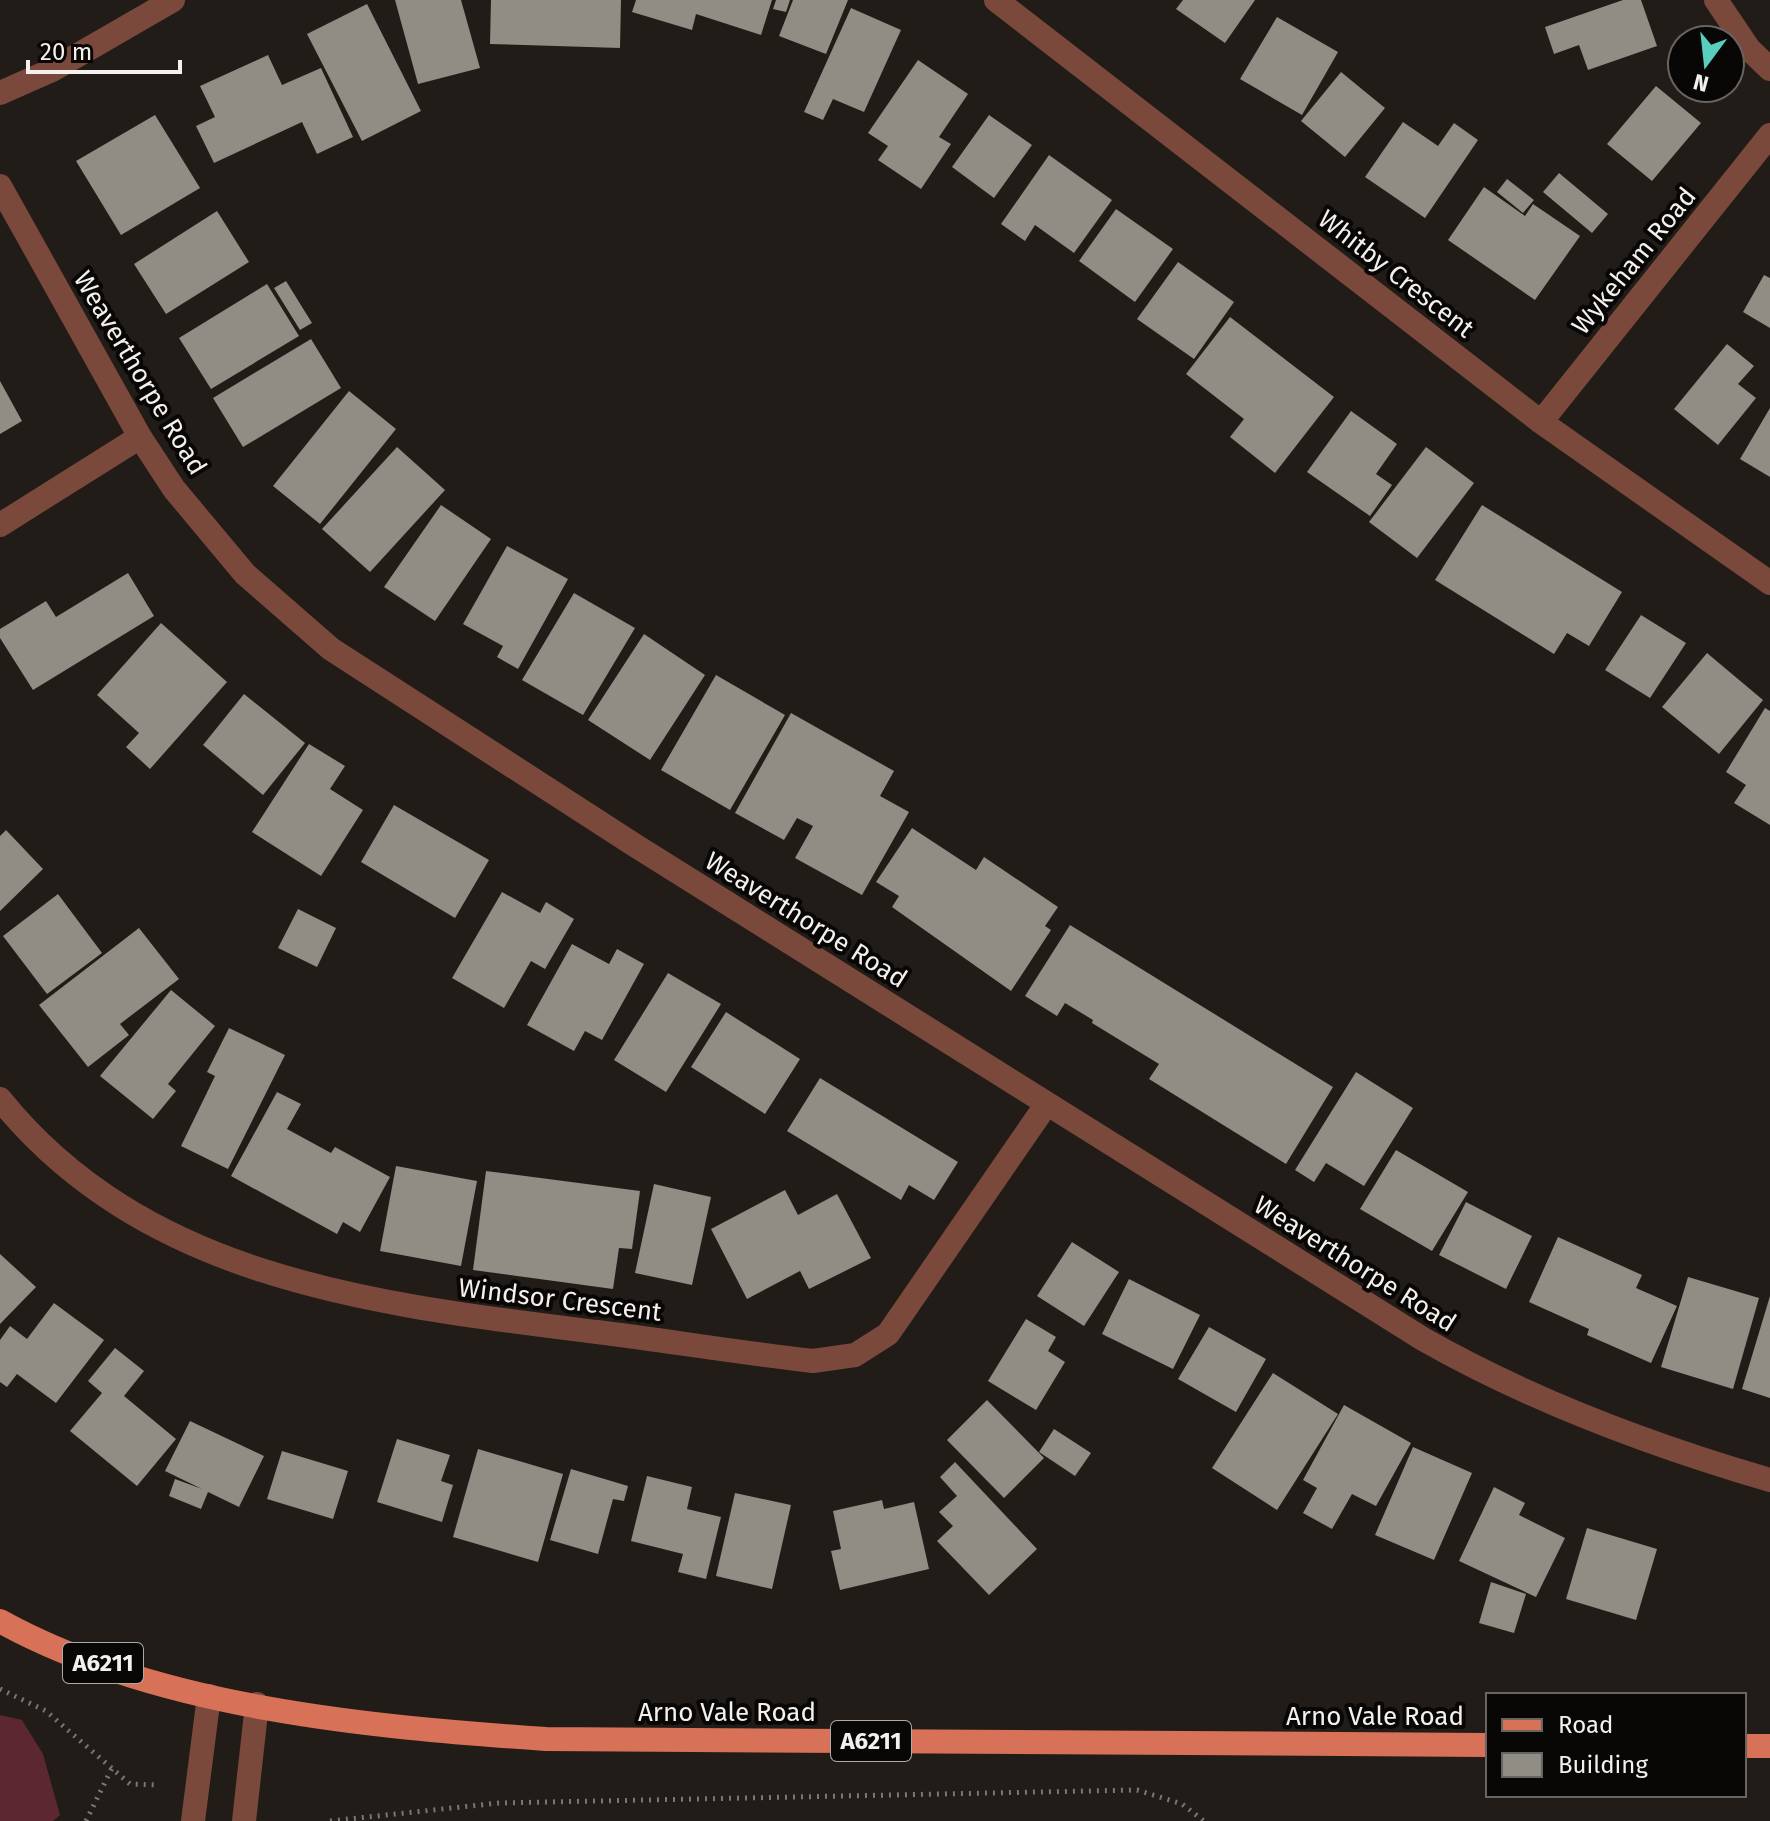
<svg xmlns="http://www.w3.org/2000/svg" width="1770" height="1821" font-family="'Fira Sans',sans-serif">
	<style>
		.green { fill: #5d2731 }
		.building { fill: #908d85 }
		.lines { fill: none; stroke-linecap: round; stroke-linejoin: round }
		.path { stroke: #7a7672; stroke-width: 5; stroke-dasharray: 2 6; stroke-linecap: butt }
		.minor { stroke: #7a493c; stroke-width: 24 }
		.major { stroke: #d77258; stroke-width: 24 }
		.labels { text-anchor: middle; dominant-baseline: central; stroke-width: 8; stroke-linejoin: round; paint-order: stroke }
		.shield { fill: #090705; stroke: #aeaaa7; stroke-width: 2 }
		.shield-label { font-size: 24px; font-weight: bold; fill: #f4f0ed }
		.street-label { font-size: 26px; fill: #f4f0ed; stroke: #090705 }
	</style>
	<rect width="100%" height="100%" fill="#211c17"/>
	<path class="green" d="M0 1715 22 1720 43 1754 60 1815 53 1821H0Z"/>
	<path class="building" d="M395 0H461L480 68 418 84Z
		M491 0H621L620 48 490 44Z
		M636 0H772L761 35 696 14 692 30 632 12Z
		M776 0H790L786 12 773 9Z
		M793 0H848L826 54 779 36Z
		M1183 0H1255L1225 43 1176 9Z
		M1623 0H1641L1657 46 1588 70 1579 45 1554 54 1545 27Z
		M367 4 421 111 362 141 307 34Z
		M851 8 901 30 864 112 833 99 823 120 804 112Z
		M1277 17 1338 52 1302 115 1240 79Z
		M268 55 282 85 321 68 353 137 317 154 302 122 214 163 196 126 215 117 200 86Z
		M918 60 968 94 939 137 951 144 921 189 878 160 888 146 868 133Z
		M1341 72 1385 108 1345 157 1301 121Z
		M1656 86 1701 123 1652 181 1607 144Z
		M155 115 200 188 121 235 76 161Z
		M989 115 1032 145 994 198 952 167Z
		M1403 122 1438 146 1454 123 1478 140 1425 218 1365 177Z
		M1049 155 1112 200 1074 253 1035 225 1025 241 1001 224Z
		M1559 173 1608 214 1592 233 1543 192Z
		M1507 179 1534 200 1523 213 1497 192Z
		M1484 187 1525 216 1533 204 1580 236 1535 300 1448 240Z
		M1116 209 1173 249 1135 302 1079 261Z
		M217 211 249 262 166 314 134 264Z
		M1178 262 1234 302 1194 359 1137 319Z
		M1764 275 1770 278V328L1743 312Z
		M286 281 312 323 300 330 274 288Z
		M267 284 299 336 211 389 179 338Z
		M1230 317 1334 397 1275 473 1230 437 1244 419 1186 374Z
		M311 339 341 388 243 447 213 398Z
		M1727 344 1754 366 1738 384 1756 398 1718 445 1674 409Z
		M0 381 22 421 0 434Z
		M349 391 396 429 320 524 273 486Z
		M1770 408V477L1740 459Z
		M1351 411 1397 444 1376 474 1392 485 1370 516 1307 472Z
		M397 447 445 490 370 572 322 529Z
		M1426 447 1474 483 1417 558 1369 522Z
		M441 505 491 539 435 621 384 587Z
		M1482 505 1622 592 1589 646 1567 633 1554 654 1435 580Z
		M507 546 568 579 518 669 497 657 503 646 463 624Z
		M128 573 154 616 33 690 0 638V629L46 601 56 617Z
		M574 593 635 628 583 715 522 680Z
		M1641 615 1686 643 1650 698 1605 670Z
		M161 623 227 682 150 769 126 747 139 733 97 695Z
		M644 634 705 675 650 760 588 720Z
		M1707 653 1763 700 1719 754 1662 707Z
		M716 675 785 715 730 810 661 770Z
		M244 694 305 743 263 795 203 745Z
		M1765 708 1770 711V825L1734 803 1746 785 1726 772Z
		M791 713 894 771 880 796 909 812 862 895 795 858 813 826 797 818 784 840 735 813Z
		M309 744 345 766 330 789 363 810 321 876 252 832Z
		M394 805 489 860 455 918 361 862Z
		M912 828 976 870 984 857 1058 907 1045 926 1051 930 1011 991 892 907 899 896 876 882Z
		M6 830 43 869 0 911V836Z
		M502 892 540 913 546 902 574 919 545 969 531 961 504 1008 452 978Z
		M58 894 102 953 47 994 3 936Z
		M298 909 336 928 317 967 278 948Z
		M1070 925 1333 1087 1286 1164 1149 1079 1159 1064 1092 1023 1093 1020 1065 1003 1057 1016 1025 996Z
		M139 928 179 979 120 1024 129 1035 88 1067 39 1005Z
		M572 944 609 964 617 949 644 964 602 1040 585 1031 574 1051 527 1025Z
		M668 973 721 1004 666 1092 614 1060Z
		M171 990 215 1026 168 1084 176 1091 153 1119 100 1076Z
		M726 1012 800 1059 765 1114 691 1067Z
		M229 1028 285 1055 228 1169 181 1146 215 1076 207 1072Z
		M1356 1072 1413 1108 1364 1186 1326 1163 1314 1182 1295 1170Z
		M820 1078 958 1162 934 1200 909 1185 901 1200 787 1131Z
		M277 1092 301 1104 287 1129 331 1153 335 1147 390 1177 360 1232 343 1222 337 1234 231 1176Z
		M1396 1150 1468 1192 1432 1251 1360 1209Z
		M396 1166 477 1181 461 1266 380 1251Z
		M486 1171 640 1191 632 1249 619 1248 613 1289 473 1270Z
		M654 1184 711 1197 692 1285 635 1273Z
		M785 1190 798 1215 837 1194 871 1258 809 1289 800 1271 747 1299 711 1229Z
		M1466 1202 1532 1236 1506 1289 1439 1255Z
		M1558 1237 1642 1275 1636 1288 1677 1306 1651 1363 1587 1335 1589 1329 1529 1302Z
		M1072 1242 1119 1272 1084 1326 1037 1296Z
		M0 1254 36 1287 0 1324Z
		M1688 1277 1759 1298 1733 1389 1661 1367Z
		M1129 1279 1200 1315 1173 1369 1102 1334Z
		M1770 1296V1398L1742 1389Z
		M54 1303 104 1340 56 1403 17 1374 7 1387 0 1382V1340L10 1326 27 1339Z
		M1026 1319 1056 1337 1048 1351 1065 1362 1036 1410 988 1381Z
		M1209 1327 1266 1359 1236 1412 1178 1379Z
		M115 1348 144 1371 124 1396 176 1439 137 1486 70 1431 102 1393 88 1381Z
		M1273 1373 1338 1414 1277 1510 1212 1468Z
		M987 1400 1044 1458 1004 1498 947 1440Z
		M1344 1405 1411 1443 1376 1506 1352 1494 1332 1529 1303 1513 1317 1488 1303 1480Z
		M190 1421 264 1456 239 1507 208 1492 201 1509 169 1496 175 1479 202 1489 165 1471Z
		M1054 1429 1091 1453 1075 1476 1039 1452Z
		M397 1439 450 1455 441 1481 453 1485 442 1522 377 1502Z
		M1413 1447 1472 1473 1434 1560 1375 1535Z
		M478 1449 563 1474 538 1562 453 1537Z
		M282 1451 348 1471 333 1519 267 1499Z
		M955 1462 1037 1549 989 1595 937 1541 953 1526 939 1512 957 1496 940 1477Z
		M571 1469 628 1486 624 1501 613 1499 598 1554 550 1540Z
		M647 1476 692 1487 687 1509 721 1517 706 1579 678 1572 683 1554 631 1541Z
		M1494 1487 1525 1503 1519 1515 1565 1538 1536 1597 1459 1561Z
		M735 1493 791 1505 772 1589 716 1576Z
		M882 1500 884 1509 914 1502 929 1569 840 1590 831 1551 841 1549 833 1511Z
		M1587 1528 1657 1549 1636 1620 1566 1599Z
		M1491 1582 1526 1594 1514 1633 1479 1623Z"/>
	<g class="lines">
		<path class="path" d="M0 1689 46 1711 130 1784 159 1785
			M86 1821 112 1768
			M330 1821 499 1803 1137 1790 1182 1804 1204 1821"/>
		<path class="minor" d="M996 0 1541 422 1770 583
			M1716 0 1749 49 1770 69
			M0 93 52 70 173 0
			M0 186 140 437 174 489 245 574 331 649 636 846 1423 1339C1532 1401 1650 1445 1770 1480
			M1541 422 1770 135
			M0 525 140 437
			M0 1099C147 1281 381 1305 597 1332 669 1341 741 1353 813 1361L855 1355 888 1334 1046 1105
			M193 1821 209 1696
			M244 1821 257 1704"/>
		<path class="major" d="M0 1621C157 1708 370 1727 546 1739L1488 1745
			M1744 1746H1770"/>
	</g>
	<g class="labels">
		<g class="shield">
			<rect x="63" y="1643" width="80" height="40" rx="6"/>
			<rect x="831" y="1721" width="80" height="40" rx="6"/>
		</g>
		<g class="shield-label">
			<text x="103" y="1663">A6211</text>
			<text x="871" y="1741">A6211</text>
		</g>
		<g class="street-label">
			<text transform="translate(1634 261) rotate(-51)">Wykeham Road</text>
			<text transform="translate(1396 274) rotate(38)">Whitby Crescent</text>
			<text transform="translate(140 373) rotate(59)">Weaverthorpe Road</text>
			<text transform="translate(806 920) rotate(32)">Weaverthorpe Road</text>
			<text transform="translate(1355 1264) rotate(32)">Weaverthorpe Road</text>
			<text transform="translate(560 1300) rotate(7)">Windsor Crescent</text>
			<text x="727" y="1712">Arno Vale Road</text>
			<text x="1375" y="1716">Arno Vale Road</text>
		</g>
	</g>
	<rect x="1486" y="1693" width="260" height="104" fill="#090705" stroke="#676462" stroke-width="2"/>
	<rect x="1502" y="1719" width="40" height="12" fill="#d77258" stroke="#676462" stroke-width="2"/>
	<text x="1558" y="1733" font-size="24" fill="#f4f0ed">Road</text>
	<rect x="1502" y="1753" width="40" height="24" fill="#908d85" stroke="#676462" stroke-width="2"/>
	<text x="1558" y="1773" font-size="24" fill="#f4f0ed">Building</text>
	<g transform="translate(1706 64) rotate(195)"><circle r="38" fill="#090705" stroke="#676462" stroke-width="2"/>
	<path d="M0-6L14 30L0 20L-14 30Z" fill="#59cebf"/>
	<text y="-12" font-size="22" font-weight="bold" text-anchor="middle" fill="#f4f0ed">N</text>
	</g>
	<path d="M28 60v12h152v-12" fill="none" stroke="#f4f0ed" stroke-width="4"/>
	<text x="40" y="60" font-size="24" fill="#f4f0ed" stroke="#090705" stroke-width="6" paint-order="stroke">20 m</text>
</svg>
